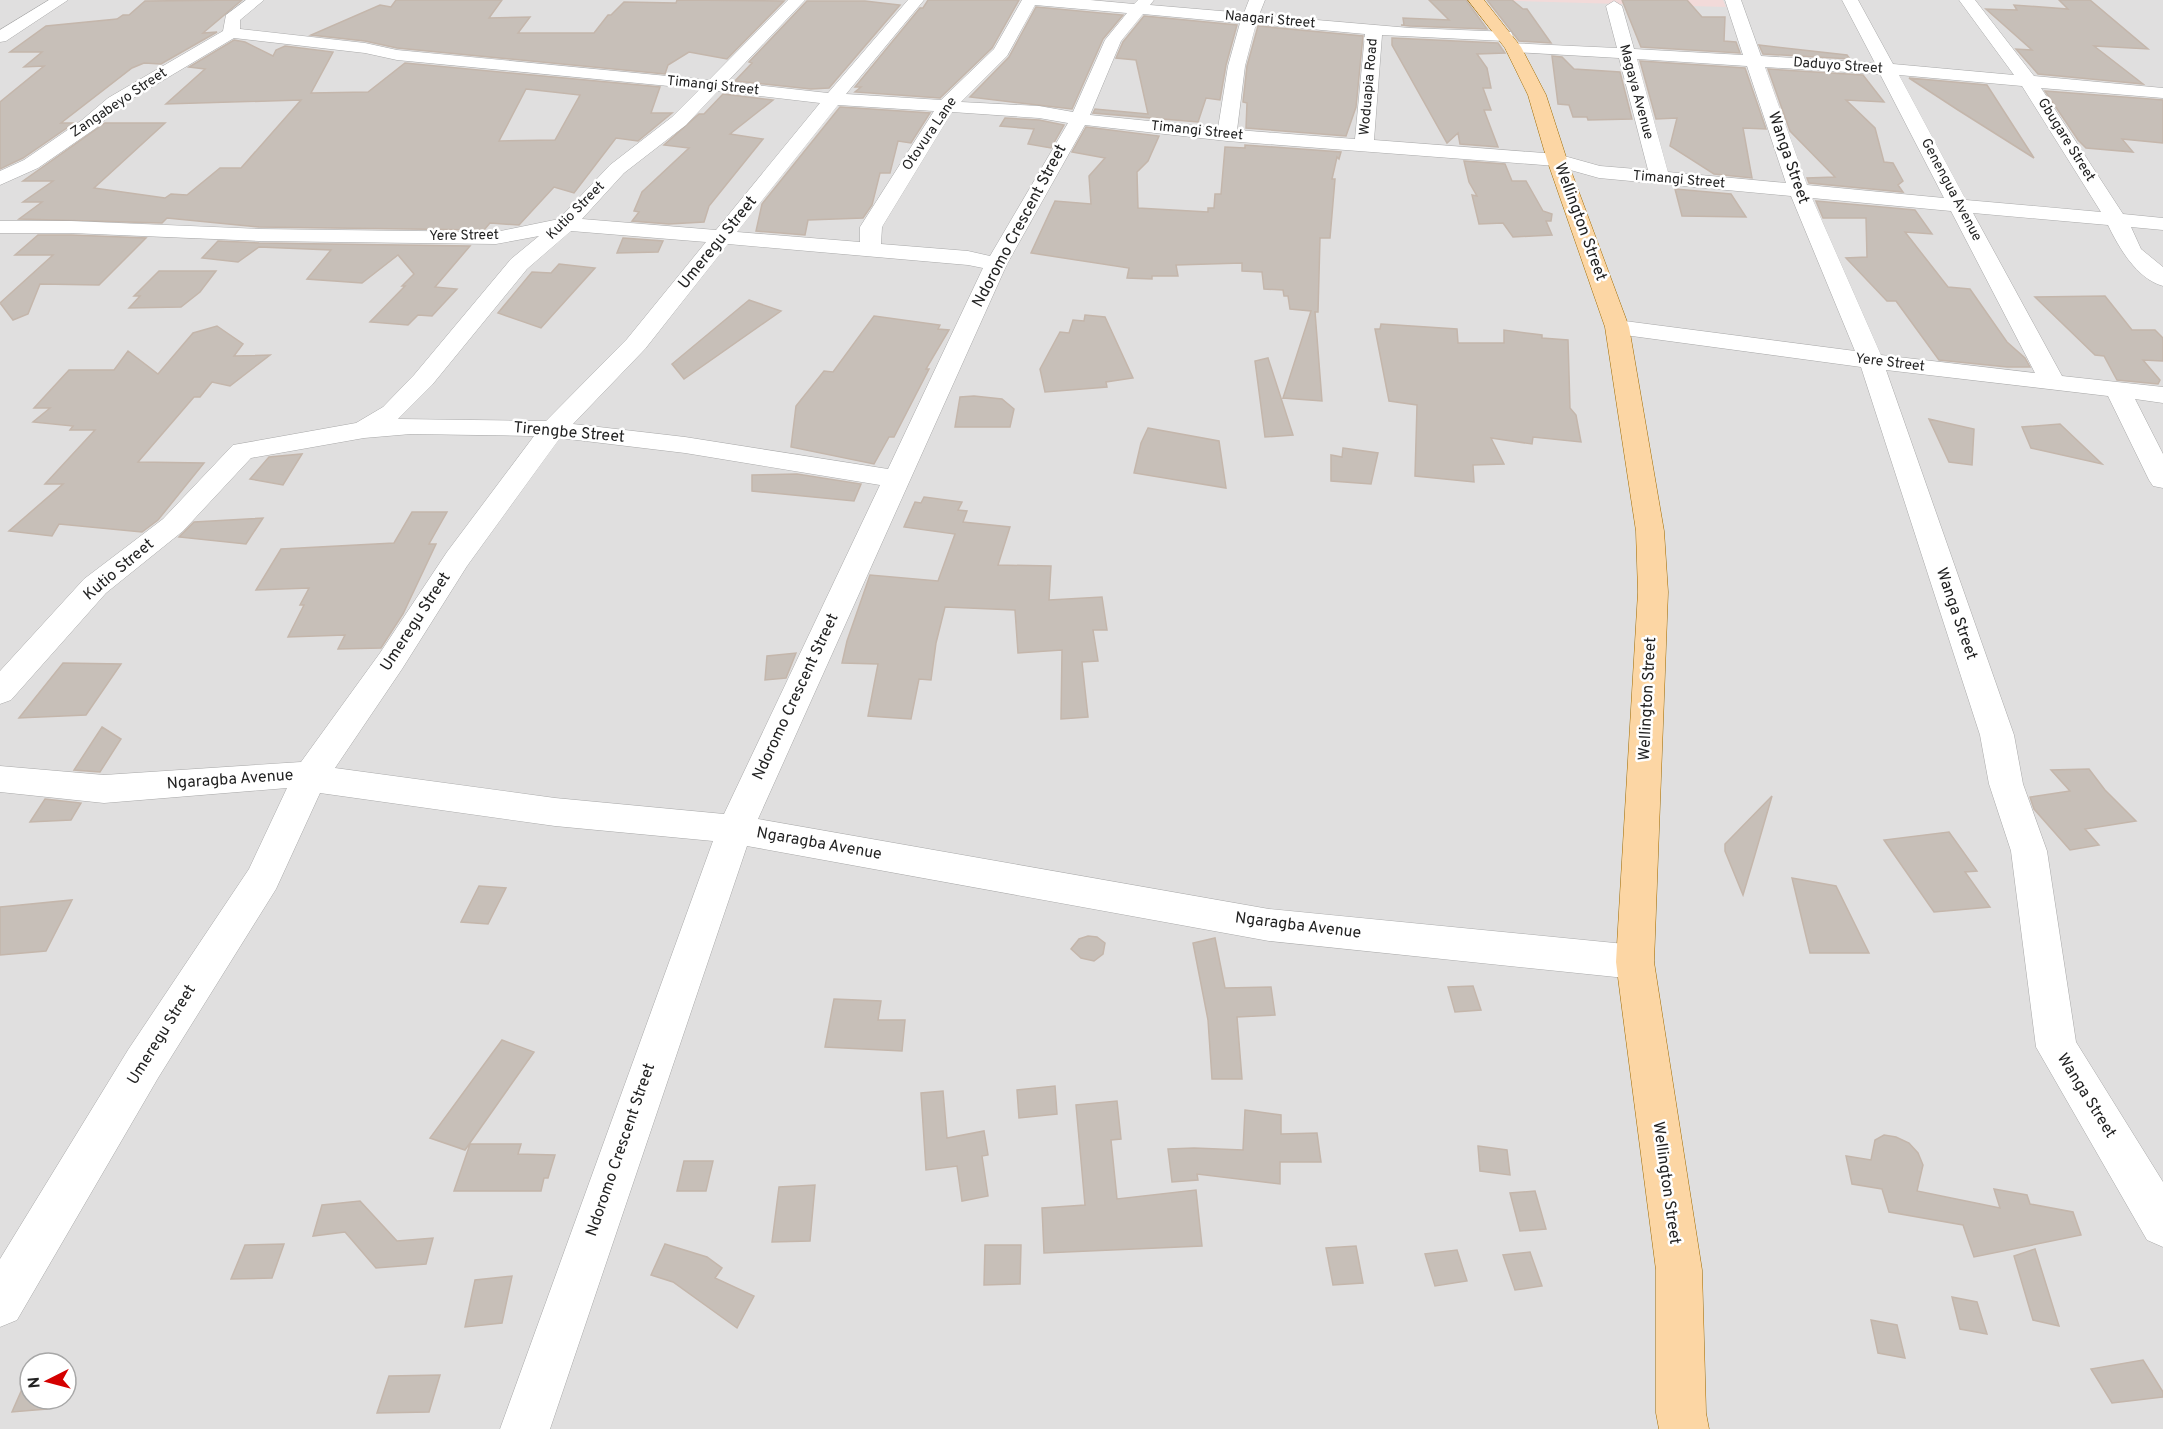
<svg xmlns="http://www.w3.org/2000/svg" width="2163" height="1429" font-family="Overpass,sans-serif">
	<style>
		.residential { fill: #e0dfdf; fill-rule: evenodd }
		.commercial { fill: #f2dad9 }
		.building { fill: #c7bfb8; stroke: #c4b6ab; stroke-width: 1.5; fill-rule: evenodd }
		.lines { fill: none; stroke-linecap: round; stroke-linejoin: round }
		.street-casing { stroke: #a9a9a9; stroke-width: 1 }
		.primary-casing { stroke: #a06b00; stroke-width: 1 }
		.street { fill: #fff; fill-rule: evenodd }
		.primary { fill: #fcd6a4; fill-rule: evenodd }
		.labels { text-anchor: middle; dominant-baseline: central; stroke-width: 5; stroke-linejoin: round; paint-order: stroke }
		.far-street-label { font-size: 14px; fill: #222; stroke: #fff }
		.street-label { font-size: 16px; fill: #222; stroke: #fff }
	</style>
	<rect width="100%" height="100%" fill="#f2efe9"/>
	<path class="residential" d="M0 0H2163V1429H0ZM30 1363H66V1399H30Z"/>
	<path class="commercial" d="M1484 0H1723L1726 7Z"/>
	<path class="building" d="M242 0 203 33 217 32 161 64 144 63 132 68 61 123H74L23 158 0 169V102L44 66 24 67 42 52H10L46 26 117 19 123 15H129L145 1Z
		M396 0H502L489 18 530 17 518 33H594L608 15H611L624 2 676 3 677 0 784 1 727 59 689 52 668 65 665 74 397 48 365 41 311 35 380 5 391 7Z
		M928 0H1019L992 48 940 98 855 92 861 87H855L920 8H923Z
		M1429 0H1466L1487 29 1410 26 1401 25H1404L1403 18 1449 20Z
		M1487 0H1512L1523 9H1527L1551 43 1519 41Z
		M1622 0H1687L1702 17H1725L1724 41 1736 42 1740 53 1641 47Z
		M2059 0H2090L2148 49 2094 46 2143 84 2038 74 2016 49 2032 50 1986 9 2017 10 2014 5 2068 9Z
		M807 1H865L900 5 829 88 811 89 735 81 752 63 749 62Z
		M1036 7 1123 15 1103 39 1072 109 970 97 1009 57Z
		M1144 16 1237 25 1226 65 1220 100 1206 98 1198 122 1093 113 1095 109 1148 114 1136 60 1116 58 1123 42Z
		M1258 26 1363 36 1356 107 1346 136 1246 128 1247 103 1243 102 1247 66Z
		M1392 38 1498 43 1505 53 1477 54 1487 68 1491 88H1483L1491 110H1484L1498 147 1460 144 1458 133 1447 143 1392 45Z
		M234 40 245 42 273 56 276 50 285 46 333 52 311 93 368 92 405 63 660 87 651 113H672L638 141 616 138 574 193 554 187 519 225 490 223 484 230 259 227 167 218 162 223 19 219 42 202H23L53 181H23L105 123H165L94 188 165 198 171 194 187 195 220 168H241L301 100 166 104 205 69 189 67ZM526 89 580 95 555 140 499 141Z
		M1759 45 1847 55 1850 59 1763 54Z
		M1552 56 1562 57 1574 69 1620 72 1632 119 1588 120 1587 117H1573L1569 105 1558 104Z
		M1640 61 1745 68 1766 129 1743 128 1752 178 1714 174 1670 146 1677 118 1656 119Z
		M1768 69 1863 75 1884 102 1846 100 1875 128 1884 162 1893 163 1903 181 1898 185 1903 192 1809 183 1807 178 1835 177 1790 131Z
		M1909 78 1987 85 2034 158 1958 110Z
		M2045 91 2163 100V143L2122 139 2133 152 2086 148 2078 140Z
		M723 94 773 100 730 134 763 139 709 206 704 222 669 224 632 221 639 212 634 211 642 192 689 148 664 145 699 114H704Z
		M840 107 930 113 911 143 898 141 890 173H880L872 205 863 218 808 220 805 235 756 231 762 204Z
		M1005 118 1039 120 1064 125 1051 148 1028 144 1034 129 1000 126Z
		M1086 127 1159 136 1148 161 1137 172 1138 208 1208 212V208H1214L1215 194H1221L1225 147 1245 148V145L1341 152 1339 159 1337 157 1332 179H1335L1330 238H1320L1318 312H1315L1322 401 1283 398 1311 311 1290 309 1288 296H1284L1283 290 1264 289 1262 272 1242 271V263L1176 265 1178 276H1152V279L1127 278 1129 268 1031 253 1055 201 1091 204 1089 176 1105 158 1072 152Z
		M1464 161 1505 164 1512 181H1526L1543 211 1552 214 1551 221H1546L1552 235 1513 237 1503 223 1479 224 1472 195 1477 196 1469 182Z
		M1675 189 1731 194 1746 217 1682 216Z
		M1816 201 1915 210 1932 234 1905 232 1948 287 1970 289 2007 342 2025 358 2030 367H2007L1939 360 1896 301H1887L1846 258 1867 257 1866 218H1823Z
		M38 235H71L146 238 99 285 40 284 28 314 13 320 0 303 53 255H15Z
		M623 238 663 241 658 252 617 253Z
		M218 241 259 243 470 246 435 287 457 289 432 316 418 315 408 325 370 322 405 286H402L414 274 398 255 362 283 307 279 331 250 259 247 238 262 202 258Z
		M559 264 595 268 541 328 498 313 532 272 551 273Z
		M159 271H216L200 292 181 307 129 308 140 296H134Z
		M2105 296 2132 330H2155L2163 338V361L2143 360 2160 380 2158 384 2117 380 2104 356 2095 355 2035 297Z
		M749 300 781 311 684 379 672 364Z
		M1085 315 1105 317 1133 378 1106 382 1107 387 1045 392 1040 369 1060 332 1069 333 1073 320 1084 321Z
		M874 316 940 325 938 329 949 330 926 369H929L894 437H889L874 464 791 447 796 406 824 371 833 372Z
		M1381 324 1457 329 1458 343H1504V330L1542 335V338L1568 340 1570 408 1576 415 1581 442 1533 437 1532 444 1491 438 1504 464 1473 465 1474 482 1415 476 1417 405 1389 401 1375 329H1380Z
		M217 326 243 344 234 356 270 355 230 386 212 382 200 397H194L138 462 204 463 158 520 142 532 59 524 52 536 9 531 63 484H45L95 430H70L73 426 33 422 50 408H34L69 370H114L128 351 158 374 193 333Z
		M1268 358 1293 435 1265 437 1255 361Z
		M974 396 1002 399 1014 409 1010 427H955L960 397Z
		M1929 419 1974 429 1972 465 1949 462Z
		M2060 424 2102 464 2031 448 2022 427Z
		M1148 428 1219 441 1226 488 1134 473 1141 443Z
		M1343 448 1378 453 1371 484 1331 481V455L1342 457Z
		M302 454 283 485 250 479 269 457Z
		M797 474 861 484 854 501 752 491V475Z
		M924 497 962 502 958 510 967 511 963 522 1010 527 998 565 1051 566 1049 600 1102 597 1107 630H1093L1098 661 1082 662 1088 717 1061 719 1062 650 1018 653 1015 610 945 607 936 643 931 680 919 679 911 719 868 716 878 664 842 663 847 641 870 575 938 581 955 534 904 527 915 502 921 503Z
		M412 512H447L429 544H436L403 614 381 648 338 649 345 635 288 637 304 605H300L309 588 256 590 281 549 394 543Z
		M263 518 246 544 179 537 194 522Z
		M796 653 786 678 765 680 767 656Z
		M63 663 121 664 86 715 19 718Z
		M102 727 121 739 100 772 74 770Z
		M2089 769 2105 790 2136 821 2085 829 2099 845 2070 850 2034 809 2030 797 2070 791 2051 770Z
		M1772 796 1754 858 1743 895 1725 851V844Z
		M45 799 81 803 71 820 30 822Z
		M1949 832 1977 871 1965 872 1990 907 1934 912 1884 840Z
		M1792 878 1836 886 1869 953H1810Z
		M479 886 506 888 488 924 461 922Z
		M72 900 46 951 0 955V907Z
		M1088 936 1097 937 1105 943 1103 954 1094 961 1081 958 1071 949 1079 939Z
		M1215 938 1225 988 1271 987 1275 1015 1237 1017 1242 1079H1212L1208 1020 1193 943Z
		M1473 986 1481 1010 1455 1012 1448 987Z
		M834 999 881 1001 878 1020H905L902 1051 825 1047Z
		M502 1040 534 1052 465 1150 430 1138Z
		M1055 1086 1057 1114 1019 1118 1017 1090Z
		M943 1091 947 1138 984 1131 988 1155 982 1156 988 1196 962 1201 957 1166 926 1170 921 1093Z
		M1117 1101 1121 1139 1111 1140 1117 1199 1196 1190 1202 1246 1044 1253 1042 1208 1085 1205 1076 1105Z
		M1245 1110 1281 1115V1134L1317 1133 1321 1162H1280V1184L1197 1174 1198 1180 1172 1182 1168 1149 1194 1148 1243 1150Z
		M1884 1135 1896 1137 1909 1143 1918 1153 1923 1165 1917 1191 2000 1208 1994 1189 2027 1195 2030 1204 2073 1212 2081 1235 1974 1257 1963 1225 1889 1212 1882 1189 1852 1184 1846 1156 1871 1160 1875 1140Z
		M470 1144H521L518 1154 555 1155 548 1178H544L541 1191H454Z
		M1478 1146 1507 1150 1510 1175 1480 1171Z
		M684 1161H713L706 1191H677Z
		M815 1185 810 1241 772 1242 779 1187Z
		M1535 1191 1546 1229 1520 1231 1510 1193Z
		M360 1201 397 1241 433 1238 426 1264 376 1268 345 1232 313 1236 322 1205Z
		M284 1244 272 1278 231 1279 245 1245Z
		M665 1244 707 1257 722 1268 715 1278 754 1296 737 1328 673 1282 651 1275Z
		M985 1245H1021L1020 1284 984 1285Z
		M1356 1246 1363 1283 1333 1285 1326 1248Z
		M2035 1249 2059 1326 2033 1320 2014 1256Z
		M1457 1250 1467 1281 1435 1286 1425 1254Z
		M1530 1252 1542 1286 1515 1290 1503 1255Z
		M512 1276 502 1323 465 1327 475 1280Z
		M1952 1297 1977 1302 1987 1334 1960 1329Z
		M1871 1320 1897 1325 1905 1358 1878 1353Z
		M2143 1360 2163 1392V1397L2112 1403 2091 1369Z
		M30 1371V1399H51L47 1409 12 1412Z
		M440 1375 429 1412 377 1413 389 1376Z"/>
	<g class="lines">
		<g class="street-casing">
			<path id="street" d="M49 0H68L6 41 0 42V30Z
				M246 0H264L240 20V29L365 43 397 50 709 80 788 0H805L727 82 828 93 908 0H924L846 94 941 100 994 49 1022 0H1090L1134 4 1138 0H1154L1150 5 1244 13 1249 0H1265L1259 15 1410 28 1511 32 1513 36 1505 41 1382 35 1374 140 1557 154 1600 166 1648 170 1619 58 1513 52 1507 51 1505 47 1507 43 1617 48 1606 6 1614 1 1622 6 1634 49 1743 55 1725 0H1741L1761 56 1875 63 1842 0H1858L1893 64 2014 75 1959 0H1975L2034 76 2163 88V98L2041 88 2123 214 2163 218V230L2131 227 2141 249 2163 267V286C2137 279 2119 248 2108 225L1973 213 2062 376 2163 387V403L2135 399 2163 454V488L2153 486 2149 480 2108 396 1886 370 2014 735 2023 784 2047 851 2076 1042 2163 1182V1247L2147 1240 2036 1047 2011 851 1989 784 1980 735 1861 367 1617 334 1609 332 1605 327 1609 322 1617 320 1855 351 1791 196 1599 178 1556 166 1227 141 1085 125 1007 264 758 819 1269 909 1635 945 1649 950 1654 962 1649 974 1635 979 1269 941 747 846 550 1429H500L713 841 555 826 320 793 276 889 158 1078 17 1320 0 1327V1259L128 1050 249 869 287 788 104 803 0 792V766L104 775 301 762 380 653 447 552 534 436 411 434 364 438 251 458 183 531 106 593 11 700 0 704V671L84 579 163 519 233 445 356 423 383 407 414 375 511 259 539 236 496 244 259 241 71 233H0V221H71L259 229 496 232 559 219 610 165 672 117 700 89 397 60 365 53 234 38 120 106 96 128 38 168 0 185V171L24 160 82 120 108 98 223 31 226 15ZM1035 5 1127 13 1105 40 1073 112 1039 106 961 102 1007 56ZM1143 14 1240 23 1228 66 1218 128 1090 115 1121 41ZM1256 24 1365 34 1355 139 1237 130 1245 66ZM1637 59 1747 66 1786 183 1668 172ZM1765 67 1880 74 1944 198 1807 185ZM1899 75 2022 86 2101 212 1966 200ZM718 91 820 103 716 230 582 219 624 173 686 125ZM838 105 934 111 860 227V242L737 232ZM952 112 1039 118 1068 123 990 256 968 251 881 244 882 227ZM1812 198 1951 211 2035 373 1881 355ZM571 231 706 242 627 339 546 421 398 419 432 385 527 269ZM728 244 968 265 983 268 888 469 685 437 573 424 645 349ZM560 438 685 453 880 485 724 814 555 798 335 768 402 669 467 566Z"/>
		</g>
		<g class="primary-casing">
			<path id="primary" d="M1468 0H1484L1521 47 1546 95 1567 160 1629 327 1664 531 1668 592 1654 962 1702 1270 1706 1413 1709 1429H1659L1656 1413V1270L1616 962 1638 592 1636 531 1605 327 1547 160 1528 95 1505 48Z"/>
		</g>
		<use href="#street" class="street"/>
		<use href="#primary" class="primary"/>
	</g>
	<g class="labels">
		<g class="far-street-label">
			<text transform="translate(1270 20) rotate(5)">Naagari Street</text>
			<text transform="translate(1838 66) rotate(4)">Daduyo Street</text>
			<text transform="translate(713 86) rotate(6)">Timangi Street</text>
			<text transform="translate(1369 87) rotate(-85)">Woduapia Road</text>
			<text transform="translate(1636 92) rotate(75)">Magaya Avenue</text>
			<text transform="translate(119 103) rotate(-34)">Zangabeyo Street</text>
			<text transform="translate(1197 131) rotate(6)">Timangi Street</text>
			<text transform="translate(930 134) rotate(-56)">Otovura Lane</text>
			<text transform="translate(2066 140) rotate(58)">Gbugare Street</text>
			<text transform="translate(1679 180) rotate(5)">Timangi Street</text>
			<text transform="translate(1951 190) rotate(62)">Genengua Avenue</text>
			<text transform="translate(576 211) rotate(-45)">Kutio Street</text>
			<text transform="translate(464 236) rotate(-1)">Yere Street</text>
			<text transform="translate(1890 363) rotate(7)">Yere Street</text>
		</g>
		<g class="street-label">
			<text transform="translate(1788 158) rotate(71)">Wanga Street</text>
			<text transform="translate(1580 222) rotate(70)">Wellington Street</text>
			<text transform="translate(1020 226) rotate(-62)">Ndoromo Crescent Street</text>
			<text transform="translate(718 243) rotate(-51)">Umeregu Street</text>
			<text transform="translate(569 433) rotate(5)">Tirengbe Street</text>
			<text transform="translate(119 570) rotate(-40)">Kutio Street</text>
			<text transform="translate(1956 614) rotate(71)">Wanga Street</text>
			<text transform="translate(416 622) rotate(-57)">Umeregu Street</text>
			<text transform="translate(796 697) rotate(-65)">Ndoromo Crescent Street</text>
			<text transform="translate(1648 699) rotate(-87)">Wellington Street</text>
			<text transform="translate(230 780) rotate(-4)">Ngaragba Avenue</text>
			<text transform="translate(819 844) rotate(10)">Ngaragba Avenue</text>
			<text transform="translate(1298 926) rotate(7)">Ngaragba Avenue</text>
			<text transform="translate(162 1035) rotate(-58)">Umeregu Street</text>
			<text transform="translate(2086 1096) rotate(58)">Wanga Street</text>
			<text transform="translate(621 1150) rotate(-71)">Ndoromo Crescent Street</text>
			<text transform="translate(1666 1183) rotate(82)">Wellington Street</text>
		</g>
	</g>
	<g transform="translate(48 1381) rotate(264)"><circle r="28" fill="#ffffff" stroke="#a7a7a7" stroke-width="1.5"/>
	<path d="M0-4.5L10 22L0 15L-10 22Z" fill="#d40000"/>
	<text y="-9" font-size="16" font-weight="bold" text-anchor="middle" fill="#222222">N</text>
	</g>
</svg>
